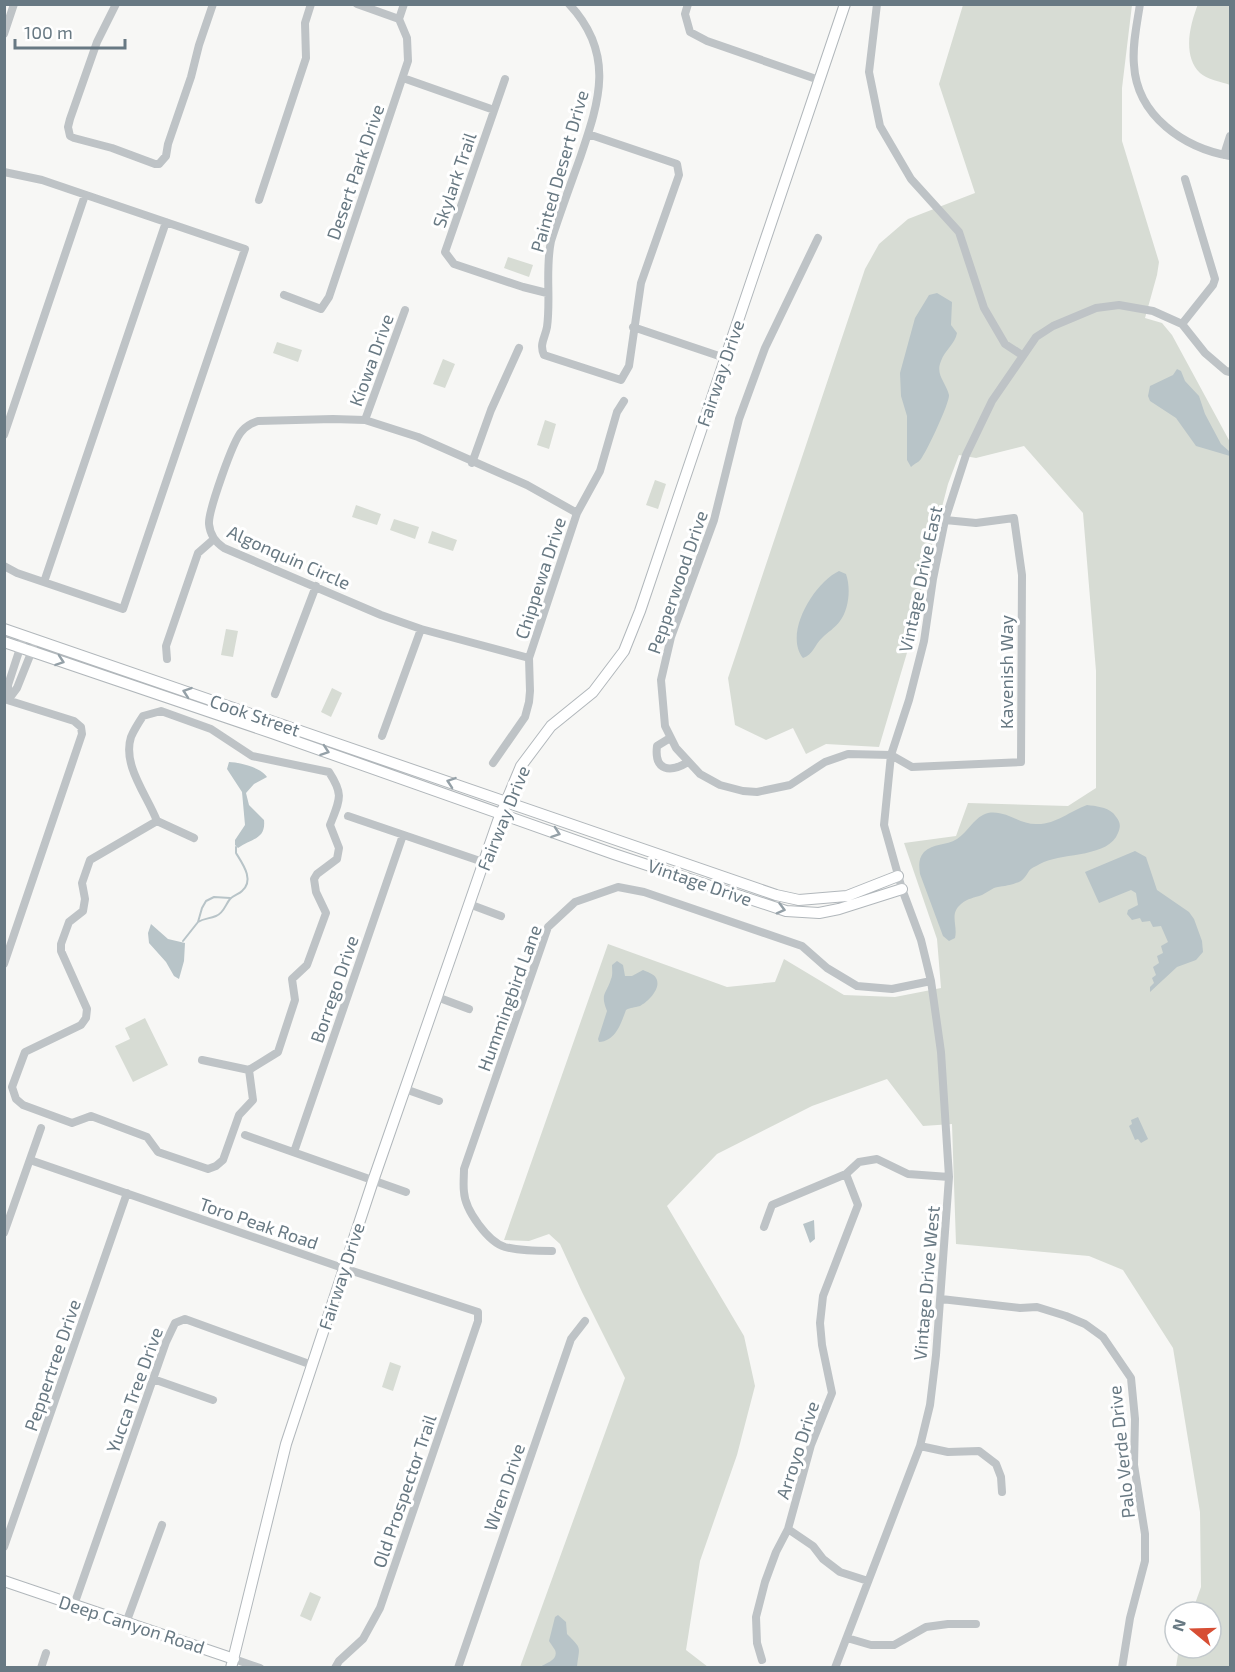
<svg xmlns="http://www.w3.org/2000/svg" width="1235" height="1672" font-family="'Exo 2',sans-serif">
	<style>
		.green { fill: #d7dcd4 }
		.water { fill: #b8c4c8 }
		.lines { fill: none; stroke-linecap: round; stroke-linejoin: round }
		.stream { stroke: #b8c4c8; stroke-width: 2 }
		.secondary-casing { stroke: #b1b7bb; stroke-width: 12 }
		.street { stroke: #bec3c6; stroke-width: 8 }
		.secondary { stroke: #fff; stroke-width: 10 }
		.oneway { stroke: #95a1a8 }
		.labels { text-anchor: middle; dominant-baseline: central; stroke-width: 6; stroke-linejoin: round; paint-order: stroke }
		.street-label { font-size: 18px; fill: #687983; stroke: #fff }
	</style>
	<rect width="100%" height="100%" fill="#f7f7f5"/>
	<path class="green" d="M1198 4 1230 5V85C1222 82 1206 79 1200 73 1182 55 1190 25 1198 4Z
		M963 5H1132L1122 88V141L1159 262 1157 275 1145 318 1162 323 1172 335 1230 442V1667H1176L1179 1648H1211V1612H1192L1201 1587 1200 1512 1173 1348 1123 1270 1089 1256 956 1244 952 1124 923 1126 887 1079 812 1106 717 1154 667 1206 744 1336 755 1386 737 1455 700 1561 686 1650 708 1667H520L625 1378 582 1292 560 1244 549 1234 529 1241 504 1240 608 944 727 987 775 982 784 959 844 995 895 997 941 988 937 939 904 843 956 836 968 803 1068 806 1096 788V671L1083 513 1024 446 976 458 959 455 948 484 925 572 909 646 879 747 826 744 806 754 793 728 766 740 735 725 728 678 865 269 879 244 908 219 975 193 939 84Z
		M508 257 533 265 529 277 504 268Z
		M277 342 302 350 298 362 273 353Z
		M443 359 455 364 445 388 433 384Z
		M545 420 556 424 549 449 537 445Z
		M655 480 666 484 658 509 646 505Z
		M356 505 381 514 377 525 352 517Z
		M394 519 419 527 415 539 390 530Z
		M432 531 457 540 453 551 428 543Z
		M226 629 238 631 233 657 221 655Z
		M332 688 342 693 331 717 321 712Z
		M145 1018 168 1065 133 1082 115 1046 130 1039 125 1028Z
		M390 1362 401 1366 393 1391 382 1387Z
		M310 1592 321 1597 311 1621 300 1616Z"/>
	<path class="water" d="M937 293 952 302 951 325 957 333C955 344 945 350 941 361 935 375 946 382 949 395 950 402 927 451 921 459 918 463 915 463 911 467L907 460V416L901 396 900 373 915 318 929 295Z
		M1177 369 1181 371 1185 381 1199 396 1205 414 1221 444 1230 452V456L1196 446 1176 418 1150 401 1148 396 1150 386 1173 375Z
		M839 571 846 574C851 588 849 609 840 621 835 628 828 632 822 638 815 644 813 655 803 658 783 633 815 582 839 571Z
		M229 762C239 762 262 768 267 777L254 784 246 793 249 805 264 820C266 840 251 838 238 848L235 845V840L245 825 242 792 227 769Z
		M1087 805C1096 806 1106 807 1113 813 1119 820 1122 824 1118 833 1109 857 1065 853 1044 862 1040 864 1031 868 1029 871 1025 877 1023 881 1016 883 1009 886 1001 886 994 888 990 890 986 893 982 895 974 898 968 898 961 904 949 914 958 925 955 938L949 941 943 936 920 874C919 866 918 859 924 852 933 843 946 846 957 839 968 832 975 816 988 813 1006 810 1019 824 1036 824 1055 825 1070 811 1087 805Z
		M1135 851 1146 857 1157 890 1189 912 1194 919 1202 941 1203 952 1196 960 1177 967 1150 992V987L1154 983 1152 978 1156 975 1153 967 1159 963 1157 956 1163 953 1161 946 1168 942 1161 926 1153 927 1150 921 1142 922 1140 918 1132 920 1127 914 1128 910 1138 905 1136 893 1131 890 1099 903 1085 872Z
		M151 924 168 939 185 943 184 961 179 979 174 976 166 962 149 943 148 933Z
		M617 961 623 965 625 976H632L643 970C647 972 654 974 656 978 662 988 648 1002 640 1006 634 1008 631 1007 626 1010 621 1023 616 1041 599 1042L598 1039 607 1011C600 993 606 995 611 979 613 975 612 969 612 965Z
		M1138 1117 1148 1139 1141 1143 1138 1139 1135 1140 1129 1126 1132 1124 1131 1120Z
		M814 1220 815 1239 810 1243 803 1224Z
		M558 1615 566 1622 567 1634C583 1650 579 1646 577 1667H540C546 1663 559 1660 555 1650 553 1647 551 1644 549 1641L555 1617Z"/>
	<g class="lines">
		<path class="stream" d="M198 922C204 918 209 919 216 916 224 913 225 905 230 899 234 895 239 894 242 891 255 880 242 863 236 853V847
			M183 941 198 922 202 908 206 901 214 897 230 898"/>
		<g class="secondary-casing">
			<path id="secondary" d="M4 629 776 895 799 900 847 896 898 876
				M4 642 272 733 614 854 786 911 819 913 839 909 902 889
				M4 1581 234 1659
				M231 1668 286 1444 373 1181 498 821 521 766 551 726 593 692 624 651 640 611 845 4"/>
		</g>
		<path class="street" d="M116 4 97 42 70 119 68 127 70 136 74 138 112 148 155 164H159L166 156 168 144 191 77 199 45 213 4
			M357 4 399 19
			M569 4C616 54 599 102 580 158 570 186 560 213 551 241 545 269 551 299 547 327 545 338 539 344 544 355L621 380 629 366 641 283 679 175 677 164 588 134
			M688 4 685 14 690 32 707 41 819 80
			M877 4 869 72 880 126 911 179 959 232 984 308 1005 344 1022 355
			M1140 4C1137 24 1132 45 1134 65 1137 116 1184 148 1230 156
			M4 34 14 4
			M403 78 494 110
			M505 79 445 252 454 264 523 287 547 293
			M1224 155 1230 136
			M4 172 42 180 245 249 123 609 17 573 4 566
			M259 200 306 58 305 23 311 4
			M818 238 765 348 739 419 714 520 671 637 661 680 665 726 676 748 700 774 720 785 743 791 757 792 790 785 825 762 848 754 891 755 912 767 1021 762 1022 575 1014 518 976 523 945 520
			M284 295 321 309 329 297 408 61 407 38 399 19 404 4
			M1182 324 1213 285 1215 279 1185 179
			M633 327 725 358
			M365 420 405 310
			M4 435 85 195
			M472 463 491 410 519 348
			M44 582 166 222
			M529 658 421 629 381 615 224 548C215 542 210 535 209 524 208 512 233 440 242 431 246 426 252 423 258 421L333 419 365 420 418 437 527 485 577 513
			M167 659 166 646 198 553 214 539
			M275 694 316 586
			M4 699 74 721 81 727 82 734 4 964
			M8 699V685L24 636
			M8 700 17 688 33 648
			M161 711 211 729 252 756 329 772C344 795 340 799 330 825L339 848 337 859 317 874 314 879 316 892 326 913 307 965 292 979 295 1000 278 1052 249 1070 253 1100 239 1115 223 1160 216 1166 208 1169 158 1152 147 1137 91 1116 72 1123 23 1105 16 1099 12 1087 25 1052 81 1025 86 1018 87 1009 61 951V944L69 922 83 911 85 899 82 883 90 860 157 821C147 795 122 765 131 737 134 730 139 722 143 716Z
			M382 736 421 629
			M670 738 657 746C654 771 670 773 688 762
			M493 763 525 717 529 702 530 691 529 658 577 513 600 471 617 412 624 401
			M348 816 483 862
			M157 821 194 838
			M469 904 501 916
			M437 997 469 1009
			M202 1060 249 1070
			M405 1089 439 1101
			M245 1135 406 1192
			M294 1152 403 835
			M30 1160 337 1266 478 1312V1321L380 1608 363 1639 339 1661 335 1668
			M764 1227 772 1205 846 1174 859 1162 877 1159 908 1174 949 1177
			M4 1233 41 1128
			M552 1251C536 1251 520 1251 505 1247 488 1242 465 1210 464 1192 463 1185 464 1176 464 1169L548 927 575 902 618 887 644 892 802 946 827 968 857 986 892 989 931 981
			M941 1299 1020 1308 1037 1307 1066 1316 1085 1324 1103 1337 1131 1378 1135 1419 1134 1465 1145 1534V1561L1130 1618 1122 1668
			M153 1379 213 1400
			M920 1446 948 1452 979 1451 996 1464 1001 1477 1002 1492
			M788 1529 813 1546 823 1559 840 1572 868 1581
			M4 1547 127 1193
			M74 1605 166 1342 175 1323 185 1319 312 1365
			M126 1623 162 1525
			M847 1638 871 1645H894L926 1627 948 1624H976
			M234 1659 260 1668
			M762 1660 757 1643 756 1617 765 1582 776 1552 788 1529 811 1445 832 1393 822 1345 820 1323 823 1296 858 1205 846 1174
			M41 1668 46 1653
			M458 1668 571 1339 585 1321
			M835 1668 920 1446 930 1405 936 1355 949 1177 941 1052 931 981 921 940 902 889 884 825 891 755 909 700 924 641 933 579 945 520 966 455 992 401 1036 337 1053 326 1096 308 1119 305 1153 311 1182 324 1205 353 1226 371 1230 372"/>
		<use href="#secondary" class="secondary"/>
	</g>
	<defs><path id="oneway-chevron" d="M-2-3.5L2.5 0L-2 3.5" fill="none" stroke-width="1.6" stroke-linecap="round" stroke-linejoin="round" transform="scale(1.5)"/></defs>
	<g class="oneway">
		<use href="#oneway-chevron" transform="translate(60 661) rotate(19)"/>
		<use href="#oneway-chevron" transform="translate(187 692) rotate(-161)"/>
		<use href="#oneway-chevron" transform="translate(325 751) rotate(19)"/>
		<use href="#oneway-chevron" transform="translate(451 782) rotate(-161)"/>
		<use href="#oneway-chevron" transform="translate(556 833) rotate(19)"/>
		<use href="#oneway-chevron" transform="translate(781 909) rotate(15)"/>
	</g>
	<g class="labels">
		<g class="street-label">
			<text transform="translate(559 171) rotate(-74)">Painted Desert Drive</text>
			<text transform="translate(355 172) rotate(-71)">Desert Park Drive</text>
			<text transform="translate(454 180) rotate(-71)">Skylark Trail</text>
			<text transform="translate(371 360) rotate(-70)">Kiowa Drive</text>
			<text transform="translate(720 373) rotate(-71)">Fairway Drive</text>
			<text transform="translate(289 557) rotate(24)">Algonquin Circle</text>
			<text transform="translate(540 578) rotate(-72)">Chippewa Drive</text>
			<text transform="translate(920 579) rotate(-78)">Vintage Drive East</text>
			<text transform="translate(677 582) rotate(-71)">Pepperwood Drive</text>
			<text transform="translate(1006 672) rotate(-90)">Kavenish Way</text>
			<text transform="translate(255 715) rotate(19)">Cook Street</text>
			<text transform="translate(503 818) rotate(-68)">Fairway Drive</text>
			<text transform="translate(700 882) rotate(19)">Vintage Drive</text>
			<text transform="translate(334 989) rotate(-71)">Borrego Drive</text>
			<text transform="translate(509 998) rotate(-70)">Hummingbird Lane</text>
			<text transform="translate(259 1223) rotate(19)">Toro Peak Road</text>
			<text transform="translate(341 1276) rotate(-72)">Fairway Drive</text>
			<text transform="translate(926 1283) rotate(-85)">Vintage Drive West</text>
			<text transform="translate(52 1365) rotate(-71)">Peppertree Drive</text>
			<text transform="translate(134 1390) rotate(-70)">Yucca Tree Drive</text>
			<text transform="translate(797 1450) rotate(-72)">Arroyo Drive</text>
			<text transform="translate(1121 1452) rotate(-96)">Palo Verde Drive</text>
			<text transform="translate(504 1487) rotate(-71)">Wren Drive</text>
			<text transform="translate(404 1491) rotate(-71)">Old Prospector Trail</text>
			<text transform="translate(132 1624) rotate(18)">Deep Canyon Road</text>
		</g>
	</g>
	<rect width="1235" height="1672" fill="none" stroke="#687983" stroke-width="12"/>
	<g transform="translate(1193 1630) rotate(289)"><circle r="28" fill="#ffffff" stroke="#c3c9cd" stroke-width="1.5"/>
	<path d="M0-4.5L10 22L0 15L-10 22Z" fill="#d74e34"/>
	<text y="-9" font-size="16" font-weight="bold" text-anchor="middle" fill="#687983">N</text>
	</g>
	<path d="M15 39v9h110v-9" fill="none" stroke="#687983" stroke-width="3"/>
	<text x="24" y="39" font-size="18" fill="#687983" stroke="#ffffff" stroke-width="4.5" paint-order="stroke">100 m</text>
</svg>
